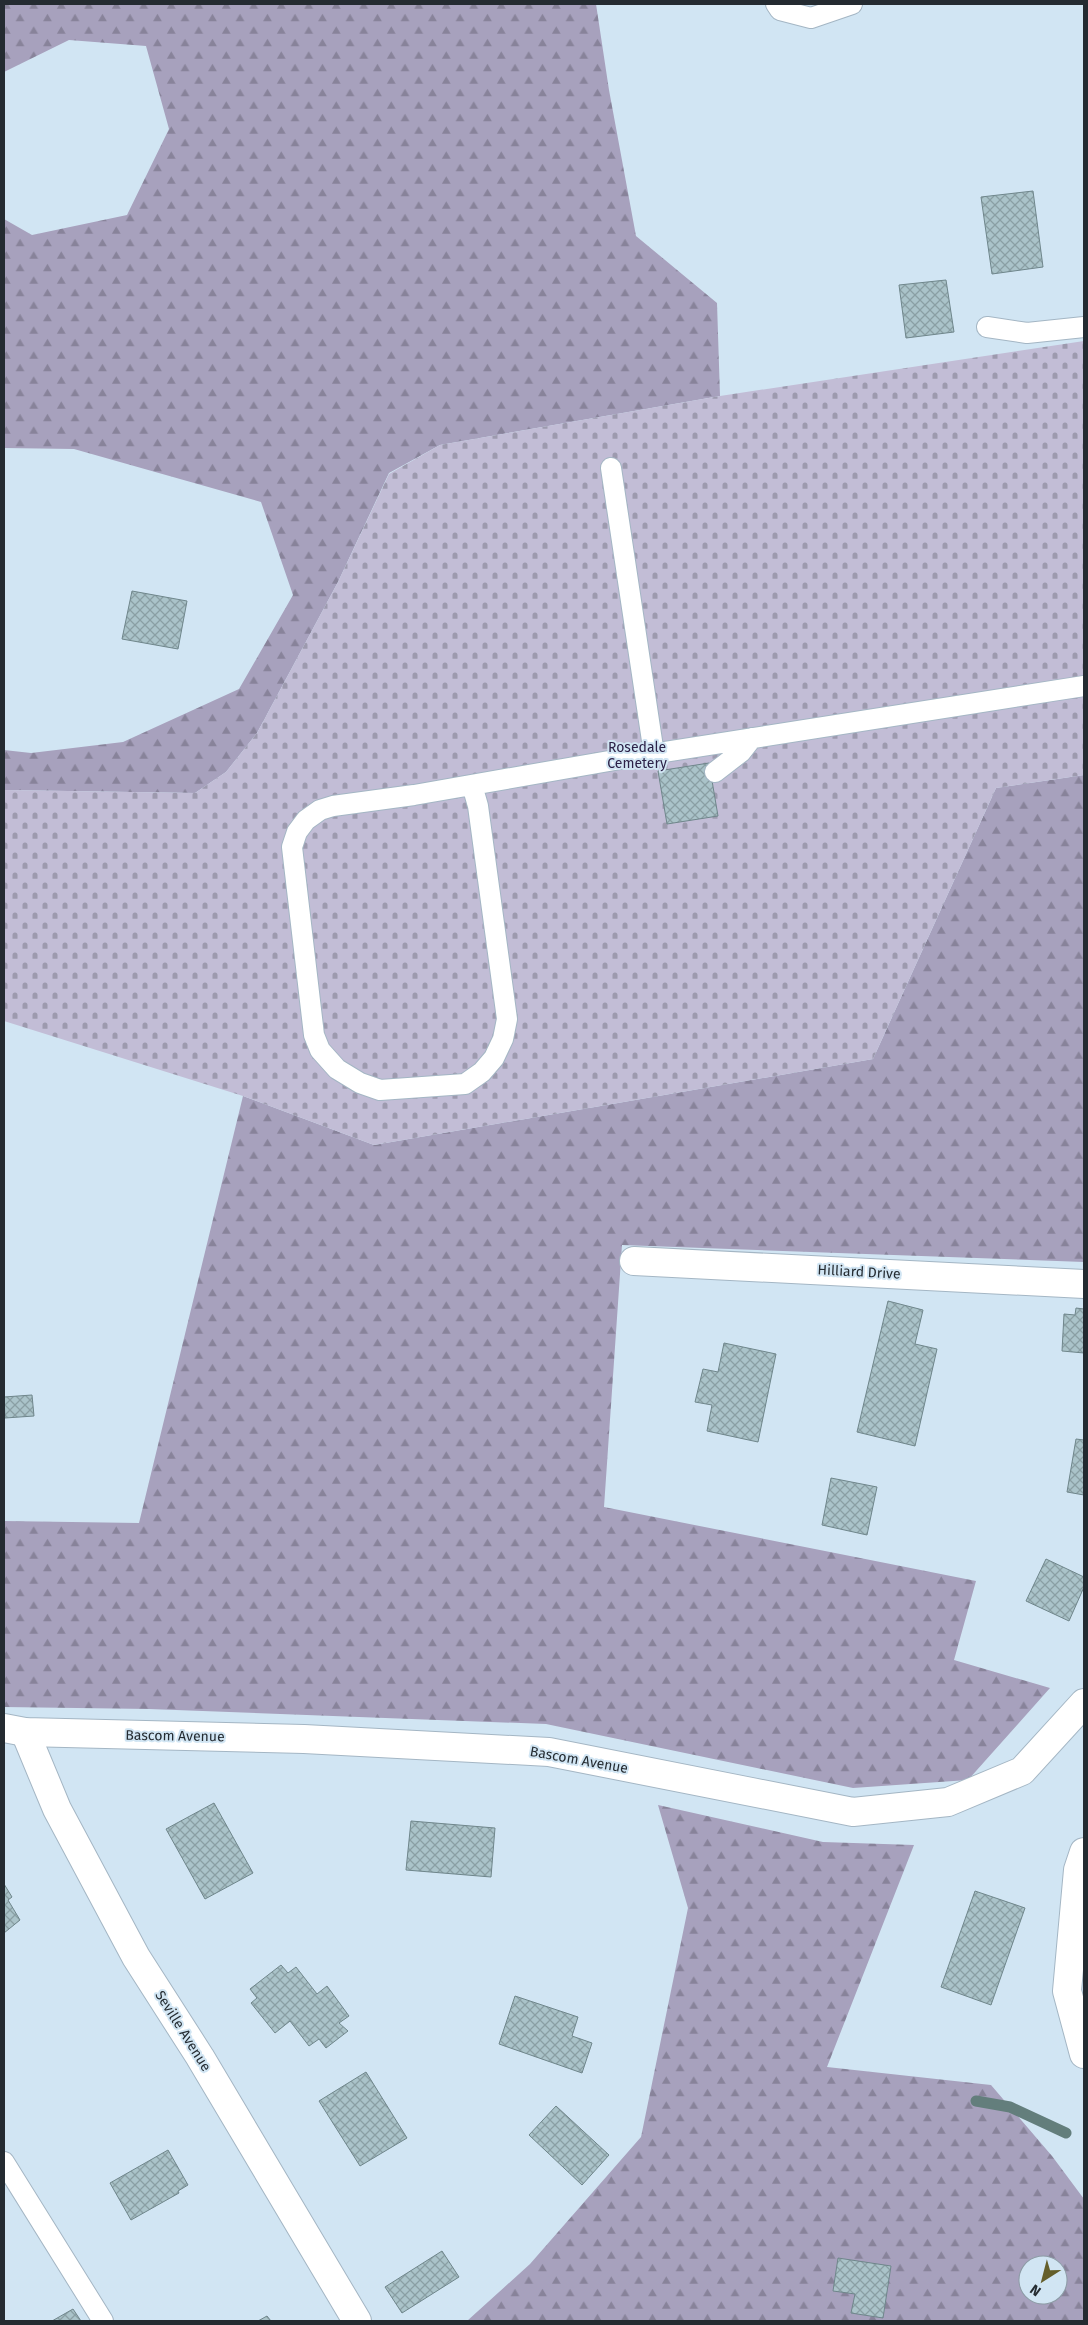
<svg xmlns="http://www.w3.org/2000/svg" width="1088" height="2325" font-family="'Fira Sans',sans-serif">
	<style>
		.forest { fill: url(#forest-firs); fill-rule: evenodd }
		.cemetery { fill: url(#cemetery-stones) }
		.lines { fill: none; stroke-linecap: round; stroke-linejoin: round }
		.stream { stroke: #637e7c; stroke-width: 11 }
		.building { fill: url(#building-cross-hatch); stroke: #6f868b }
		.service-casing { stroke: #a4b6c4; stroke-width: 22 }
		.minor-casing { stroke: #a4b6c4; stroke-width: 30 }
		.tertiary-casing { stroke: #a4b6c4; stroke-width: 30 }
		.service { stroke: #fff; stroke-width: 20 }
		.minor { stroke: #fff; stroke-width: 28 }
		.tertiary { stroke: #fff; stroke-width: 28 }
		.labels { text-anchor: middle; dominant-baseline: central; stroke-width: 4; stroke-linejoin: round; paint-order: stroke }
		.park-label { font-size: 14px; fill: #2c2147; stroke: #d1e5f3 }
		.street-label { font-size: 14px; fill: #242b31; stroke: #d1e5f3 }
	</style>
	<defs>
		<pattern id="forest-firs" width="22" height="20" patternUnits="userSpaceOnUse" patternTransform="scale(1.25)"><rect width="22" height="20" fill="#a7a1bd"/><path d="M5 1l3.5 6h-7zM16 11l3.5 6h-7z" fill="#88839a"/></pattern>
		<pattern id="cemetery-stones" width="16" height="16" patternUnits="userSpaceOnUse" patternTransform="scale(1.25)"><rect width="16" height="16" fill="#c2bdd6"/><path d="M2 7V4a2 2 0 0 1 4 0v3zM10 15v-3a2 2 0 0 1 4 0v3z" fill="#9d9aae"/></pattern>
		<pattern id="building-cross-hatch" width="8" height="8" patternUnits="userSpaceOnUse" patternTransform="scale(1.25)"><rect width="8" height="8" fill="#aac3c9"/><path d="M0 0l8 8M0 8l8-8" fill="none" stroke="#8a9fa4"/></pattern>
	</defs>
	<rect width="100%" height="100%" fill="#d1e5f3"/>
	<path class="forest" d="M4 4H596L609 90 636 236 717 303 720 396 440 445 389 473 338 582 257 733 226 772 195 793 4 790V750L31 753 123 742 239 689 293 595 261 502 74 449 4 448V219L32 235 127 215 169 129 146 46 69 40 4 72Z
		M1084 775V1262L622 1245 604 1507 976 1581 954 1660 1050 1688 968 1780 853 1788 546 1724 149 1709 4 1707V1521L139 1523 243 1096 374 1145 873 1059 996 788Z
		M658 1805 823 1842 914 1845 827 2067 991 2085 1052 2156 1084 2199V2321H467L530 2264 641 2137 688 1908ZM1028 2265H1058V2295H1028Z"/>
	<path class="cemetery" d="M1084 341V775L996 788 873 1059 374 1145 243 1096 4 1021V790L195 793 226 772 257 733 338 582 389 474 440 445 720 396Z"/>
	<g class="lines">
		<path class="stream" d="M976 2101 1010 2107 1066 2133"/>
	</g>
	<path class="building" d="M1033 191 1043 267 992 274 981 197Z
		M946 280 954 332 906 338 899 285Z
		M132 591 187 601 178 649 122 639Z
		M709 763 718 816 667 824 658 771Z
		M888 1301 923 1310 915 1344 937 1349 915 1446 857 1432Z
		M1076 1308 1084 1309V1353L1062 1351 1064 1314 1075 1315Z
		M724 1343 776 1354 758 1442 707 1431 712 1405 695 1402 703 1369 718 1372Z
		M32 1395 34 1416 5 1418 4 1397Z
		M1076 1439 1084 1440V1495L1067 1492Z
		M831 1478 877 1487 867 1535 822 1525Z
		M1046 1559 1084 1577V1587L1069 1621 1026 1601Z
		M214 1803 253 1873 205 1899 166 1829Z
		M411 1821 495 1828 491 1877 406 1870Z
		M4 1884 12 1897 8 1900 20 1920 4 1933Z
		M975 1891 1025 1908 991 2005 941 1987Z
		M281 1965 288 1973 296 1967 317 1994 327 1986 349 2016 339 2023 348 2031 326 2048 319 2039 309 2046 290 2021 275 2033 251 2003 257 1998 250 1989Z
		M515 1996 578 2017 572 2036 592 2043 582 2073 499 2044Z
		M366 2072 407 2138 360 2166 319 2101Z
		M556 2106 609 2155 582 2185 529 2135Z
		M168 2150 188 2185 178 2191 179 2193 131 2220 110 2183Z
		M442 2251 459 2277 402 2313 385 2287Z
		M838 2258 891 2266 883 2318 851 2313 855 2294 833 2291Z
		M73 2309 81 2321H52Z
		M267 2316 271 2321H258Z"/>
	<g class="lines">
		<g class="service-casing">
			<path id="service" d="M776 4 780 10 811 18 852 4
				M987 327 1027 333 1084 327
				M611 468 654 754
				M715 772 741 752 752 738
				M472 785 478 806 507 1019 503 1039 494 1058 482 1072 465 1084 380 1090 360 1083 337 1069 320 1050 314 1035 292 847 297 832 306 820 320 810 333 806 414 795 632 757 1084 686
				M4 2162 103 2321"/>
		</g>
		<g class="minor-casing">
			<path id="minor" d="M634 1261 1084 1284
				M25 1732 57 1809 136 1957 200 2057 357 2321
				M1084 1852 1078 1870 1067 1991 1084 2054"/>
		</g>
		<g class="tertiary-casing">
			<path id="tertiary" d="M4 1728 25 1732 304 1739 549 1752 853 1812 948 1802 1022 1771 1084 1703"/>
		</g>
		<use href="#service" class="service"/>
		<use href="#minor" class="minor"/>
		<use href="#tertiary" class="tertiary"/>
	</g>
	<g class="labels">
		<g class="park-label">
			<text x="637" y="747">Rosedale<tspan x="637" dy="16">Cemetery</tspan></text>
		</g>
		<g class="street-label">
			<text transform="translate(859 1272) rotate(3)">Hilliard Drive</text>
			<text transform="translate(175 1736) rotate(1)">Bascom Avenue</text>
			<text transform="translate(579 1760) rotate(10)">Bascom Avenue</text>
			<text transform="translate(183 2031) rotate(58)">Seville Avenue</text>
		</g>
	</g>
	<rect width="1088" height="2325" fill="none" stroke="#242b31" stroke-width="10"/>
	<g transform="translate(1043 2280) rotate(216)"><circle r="24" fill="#d1e5f3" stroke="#8c9ba5"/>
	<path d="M0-4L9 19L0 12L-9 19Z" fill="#645e2a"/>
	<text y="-8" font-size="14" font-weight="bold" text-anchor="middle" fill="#242b31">N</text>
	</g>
</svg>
